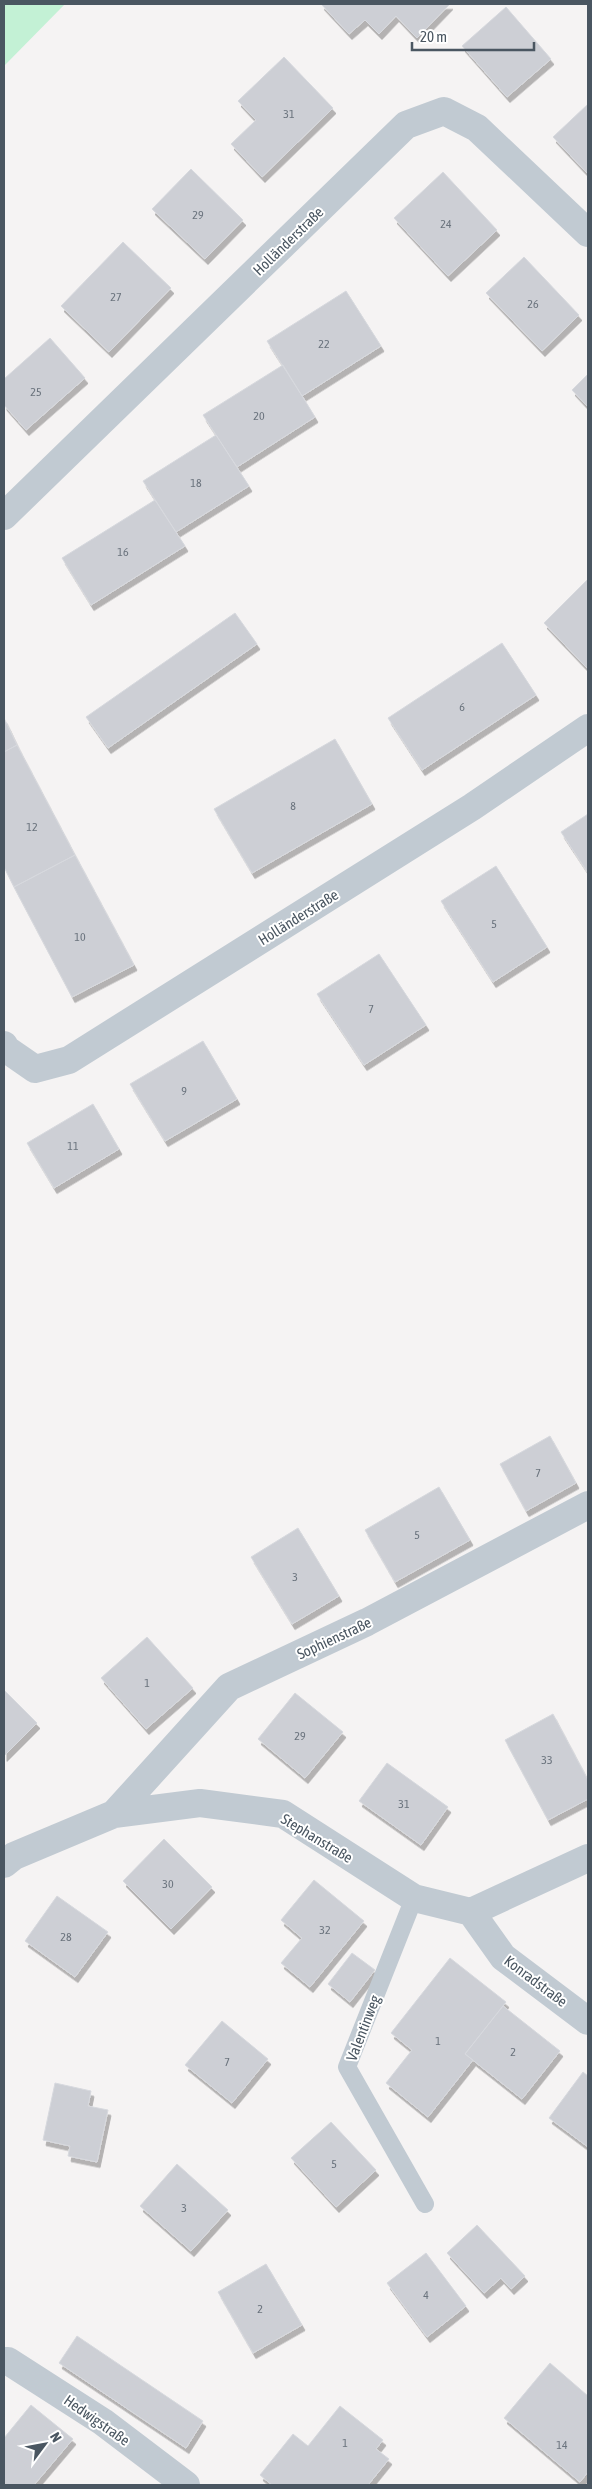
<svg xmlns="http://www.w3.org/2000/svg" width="592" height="2489" font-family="'Asap Condensed',sans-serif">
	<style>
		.green { fill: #c3f1d5 }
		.building { fill: #cdcfd5; stroke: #d7d9de; filter: url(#shadow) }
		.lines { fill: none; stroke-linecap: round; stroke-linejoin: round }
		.lane { stroke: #c1cad2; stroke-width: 18 }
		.street { stroke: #c1cad2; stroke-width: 28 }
		.labels { text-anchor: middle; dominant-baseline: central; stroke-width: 4; stroke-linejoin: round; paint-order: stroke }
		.number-label { font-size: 12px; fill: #6b747e }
		.street-label { font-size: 15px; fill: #4a5661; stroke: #fff }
	</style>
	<defs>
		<filter id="shadow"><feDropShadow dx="3" dy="5.5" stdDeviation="0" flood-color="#0004"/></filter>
	</defs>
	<rect width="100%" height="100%" fill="#f5f3f3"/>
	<path class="green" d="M4 4H65L4 66Z"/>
	<path class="building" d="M321 4H450L417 38 396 16 379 34 365 20 349 34Z
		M506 7 551 59 507 97 462 46Z
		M284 57 333 108 262 177 231 144 256 120 238 101Z
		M588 104V174L553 137Z
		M191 169 243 220 205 259 152 209Z
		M443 172 497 230 448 276 394 218Z
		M123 242 171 288 109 352 61 306Z
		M524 257 579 315 542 351 486 293Z
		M346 291 381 346 302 396 267 341Z
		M50 338 85 378 26 430 4 405V379Z
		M283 365 315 417 237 467 203 415Z
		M588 374V407L572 390Z
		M216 435 249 486 176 532 143 481Z
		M155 500 185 546 91 605 62 558Z
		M588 579V669L544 623Z
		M235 613 257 644 108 748 86 717Z
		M502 643 536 695 422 770 388 718Z
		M4 718 17 745 4 752Z
		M335 739 372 804 252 873 214 809Z
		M17 745 75 855 14 887 4 867V752Z
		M588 814V873L561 832Z
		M75 855 134 965 72 997 14 887Z
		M496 866 547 947 493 982 441 901Z
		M379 954 426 1025 364 1065 317 994Z
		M203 1041 237 1099 165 1141 130 1084Z
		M93 1104 119 1149 54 1188 27 1143Z
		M550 1436 576 1483 526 1511 500 1464Z
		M439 1487 470 1540 395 1582 365 1530Z
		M298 1528 339 1596 292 1624 251 1557Z
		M147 1637 193 1688 146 1729 101 1678Z
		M4 1690 37 1723 4 1756Z
		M295 1693 343 1732 305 1778 258 1739Z
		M553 1714 588 1780V1799L548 1820 505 1740Z
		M387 1763 448 1807 421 1845 359 1801Z
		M164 1839 212 1887 171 1929 123 1881Z
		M314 1880 364 1921 310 1987 281 1963 302 1938 281 1920Z
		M57 1896 108 1932 75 1977 25 1941Z
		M352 1953 375 1970 350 2002 328 1984Z
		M450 1958 506 2002 465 2054 473 2060 428 2117 386 2083 412 2050 391 2033Z
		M503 2006 560 2051 522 2099 465 2054Z
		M222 2021 268 2059 232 2103 185 2065Z
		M583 2072 588 2076V2147L549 2118Z
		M55 2083 91 2091 88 2106 108 2110 97 2162 68 2156 70 2146 43 2140Z
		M331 2122 376 2170 336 2207 291 2158Z
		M177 2164 228 2210 191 2251 140 2206Z
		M477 2225 525 2276 511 2289 501 2278 484 2293 447 2253Z
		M426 2253 466 2306 427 2337 387 2283Z
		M266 2264 302 2325 253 2353 218 2292Z
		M77 2336 203 2421 186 2448 59 2363Z
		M550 2363 588 2396V2472L580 2482 504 2418Z
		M31 2405 73 2439 34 2485H4V2438Z
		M340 2406 383 2440 376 2449 389 2459 368 2485H272L260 2475 293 2434 308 2446Z"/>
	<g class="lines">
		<path class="lane" d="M414 1898 347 2067 425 2204"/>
		<path class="street" d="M4 516 406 125 444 111 477 128 588 233
			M4 1045 6 1049 35 1069 69 1060 472 807 588 728
			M114 1814 229 1687 367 1622 588 1505
			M4 1864 14 1856 114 1814 200 1803 283 1814 414 1898 471 1912 588 1858
			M471 1912 503 1957 588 2021
			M4 2361H8L103 2422 186 2485"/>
	</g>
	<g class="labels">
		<g class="number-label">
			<text x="289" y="114">31</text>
			<text x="198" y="215">29</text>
			<text x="446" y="224">24</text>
			<text x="116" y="297">27</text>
			<text x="533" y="304">26</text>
			<text x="324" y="344">22</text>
			<text x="36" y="392">25</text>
			<text x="259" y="416">20</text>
			<text x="196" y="483">18</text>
			<text x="123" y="552">16</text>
			<text x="462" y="707">6</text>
			<text x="293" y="806">8</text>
			<text x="32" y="827">12</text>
			<text x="494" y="924">5</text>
			<text x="80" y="937">10</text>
			<text x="371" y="1009">7</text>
			<text x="184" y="1091">9</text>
			<text x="73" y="1146">11</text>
			<text x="538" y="1473">7</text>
			<text x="417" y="1535">5</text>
			<text x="295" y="1577">3</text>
			<text x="147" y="1683">1</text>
			<text x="300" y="1736">29</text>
			<text x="547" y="1760">33</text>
			<text x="404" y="1804">31</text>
			<text x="168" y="1884">30</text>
			<text x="325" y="1930">32</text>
			<text x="66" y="1937">28</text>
			<text x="438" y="2041">1</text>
			<text x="513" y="2052">2</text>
			<text x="227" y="2062">7</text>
			<text x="334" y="2164">5</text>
			<text x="184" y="2208">3</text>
			<text x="426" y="2295">4</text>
			<text x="260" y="2309">2</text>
			<text x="345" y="2443">1</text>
			<text x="562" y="2445">14</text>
		</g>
		<g class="street-label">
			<text transform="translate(288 241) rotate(-44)">Holländerstraße</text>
			<text transform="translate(298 917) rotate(-32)">Holländerstraße</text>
			<text transform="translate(334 1638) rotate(-25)">Sophienstraße</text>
			<text transform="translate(317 1838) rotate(31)">Stephanstraße</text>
			<text transform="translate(536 1981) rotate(37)">Konradstraße</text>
			<text transform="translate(363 2028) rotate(-69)">Valentinweg</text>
			<text transform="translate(97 2420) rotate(35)">Hedwigstraße</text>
		</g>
	</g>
	<rect width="592" height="2489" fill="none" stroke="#4a5661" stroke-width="10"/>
	<g transform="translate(45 2444) rotate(58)" stroke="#ffffff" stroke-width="4" paint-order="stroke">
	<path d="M0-4L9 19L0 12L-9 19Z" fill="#4a5661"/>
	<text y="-8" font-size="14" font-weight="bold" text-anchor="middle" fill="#4a5661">N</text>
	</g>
	<path d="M412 42v8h122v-8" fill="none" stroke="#4a5661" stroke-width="2.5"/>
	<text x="420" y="42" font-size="15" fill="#4a5661" stroke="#ffffff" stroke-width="4" paint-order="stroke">20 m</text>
</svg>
